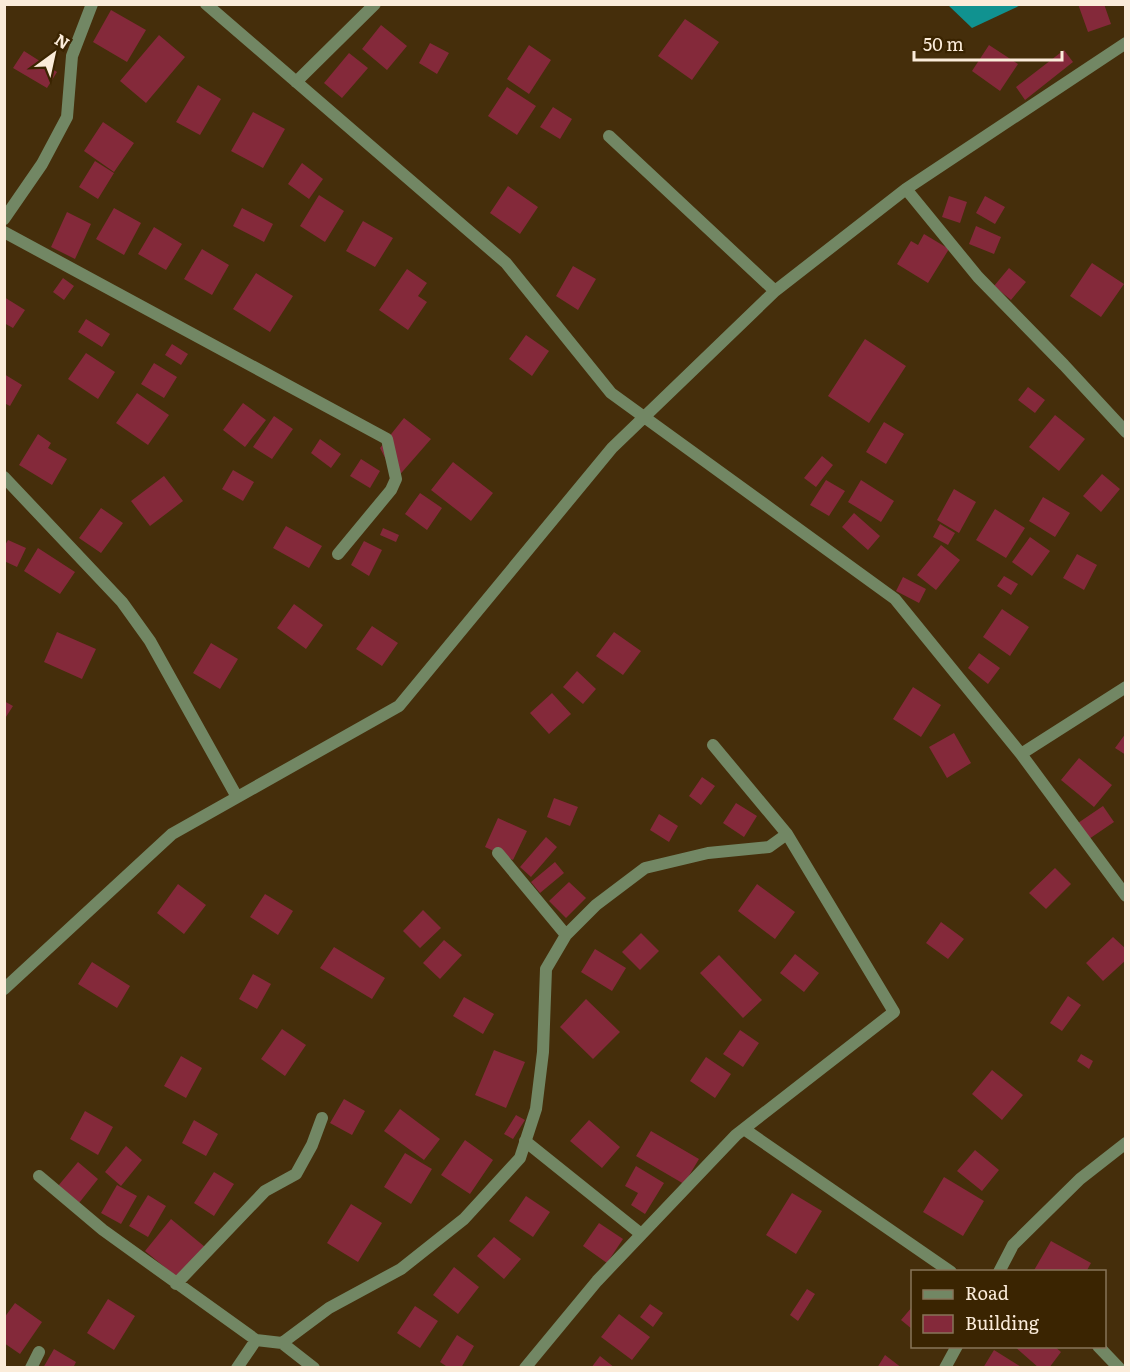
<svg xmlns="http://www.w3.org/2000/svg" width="1130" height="1372" font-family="Literata,serif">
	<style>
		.water { fill: #109290 }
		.building { fill: #84293a }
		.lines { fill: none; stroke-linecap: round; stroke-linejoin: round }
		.street { stroke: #728764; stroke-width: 12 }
	</style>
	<rect width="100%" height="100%" fill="#452e0b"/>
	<path class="water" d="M948 5H1021L972 28Z"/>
	<path class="building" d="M1078 4H1104L1111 24 1088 32Z
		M111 10 146 30 127 62 93 42Z
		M685 19 719 42 692 80 658 56Z
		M381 25 407 46 387 70 362 49Z
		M159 35 185 57 146 103 120 81Z
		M430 43 449 53 437 74 419 63Z
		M529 45 551 60 529 94 507 79Z
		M989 45 1018 64 1000 91 972 71Z
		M1064 50 1073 62 1025 100 1016 87Z
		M24 51 57 72 47 88 13 68Z
		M349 53 368 68 342 98 324 83Z
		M198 85 221 99 200 135 176 122Z
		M507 87 536 106 517 135 488 116Z
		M553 107 572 119 560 139 540 127Z
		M253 112 285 129 263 168 231 151Z
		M103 122 134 143 114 172 84 151Z
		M95 161 114 173 98 199 79 187Z
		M302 163 323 179 309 199 288 184Z
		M508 186 538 207 520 234 490 213Z
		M319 195 344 211 325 242 300 226Z
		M949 196 967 202 960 223 942 217Z
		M985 196 1005 207 995 224 976 213Z
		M114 208 141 223 124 255 96 239Z
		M242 208 273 224 264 242 233 226Z
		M67 212 91 224 75 259 51 247Z
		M363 221 393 238 375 267 346 251Z
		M976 226 1001 237 994 254 969 244Z
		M154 227 182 244 166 270 138 254Z
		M924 234 949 249 928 283 897 264 911 241 918 245Z
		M202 249 229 265 212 295 184 279Z
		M1092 263 1124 284 1101 317 1070 296Z
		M573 266 596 279 578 310 556 296Z
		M1009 268 1026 282 1011 300 994 286Z
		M407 269 427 283 418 296 427 302 408 330 379 310Z
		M256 273 293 296 270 332 233 309Z
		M63 278 74 286 64 300 53 292Z
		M4 297 25 310 13 328 4 323Z
		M86 319 110 334 102 347 78 332Z
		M526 335 549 351 532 376 509 359Z
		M865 339 906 366 869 423 828 396Z
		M172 344 188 354 181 365 165 355Z
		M86 353 115 372 98 399 68 379Z
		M154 363 177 377 164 398 141 384Z
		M4 374 22 385 10 406 4 403Z
		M1028 387 1045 400 1035 413 1018 400Z
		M137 393 169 415 148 445 116 423Z
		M243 403 266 420 245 447 223 430Z
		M1055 415 1085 439 1059 471 1029 447Z
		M274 416 293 429 272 459 253 447Z
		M404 418 431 439 396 479 380 448Z
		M884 422 904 434 886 464 866 452Z
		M38 434 51 443 48 448 67 459 52 485 19 465Z
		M320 439 341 454 331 468 311 453Z
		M822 456 833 465 816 487 804 478Z
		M361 459 380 471 370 488 350 476Z
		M453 462 493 493 471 521 431 490Z
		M233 470 254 482 243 501 222 489Z
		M1102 474 1120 489 1101 512 1083 496Z
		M164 476 183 501 150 526 131 501Z
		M826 480 845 491 829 516 810 505Z
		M861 480 894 501 881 522 848 502Z
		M954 489 976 502 959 533 937 520Z
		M420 493 442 508 427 530 405 514Z
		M1043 497 1070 513 1055 537 1029 521Z
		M101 508 123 523 101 553 79 538Z
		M995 509 1025 528 1006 558 976 540Z
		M854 513 880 536 868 550 842 527Z
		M940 524 955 533 948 545 933 537Z
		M286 526 322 546 309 568 273 548Z
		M383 528 399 535 396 542 380 535Z
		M1030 537 1050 551 1032 576 1012 562Z
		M8 540 26 548 17 567 4 561V547Z
		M364 541 382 550 369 576 351 565Z
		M941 545 960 560 936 590 917 575Z
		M38 548 75 572 60 594 24 571Z
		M1077 554 1097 565 1084 590 1063 578Z
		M1004 576 1018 584 1011 595 997 586Z
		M903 577 926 589 919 603 896 591Z
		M294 604 323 625 306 649 277 628Z
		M1002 609 1029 627 1010 656 983 637Z
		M372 626 398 643 382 666 356 649Z
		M57 632 96 649 82 679 44 662Z
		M614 632 641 651 623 675 596 656Z
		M211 643 238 659 220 689 193 673Z
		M979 653 1000 668 988 684 968 668Z
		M577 671 596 689 583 704 563 687Z
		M913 687 941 705 921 737 893 719Z
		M552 693 571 714 549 734 530 713Z
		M4 701 13 706 4 720Z
		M954 733 971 763 947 778 929 747Z
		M1126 733V755L1115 748Z
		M1079 758 1112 785 1094 807 1061 780Z
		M702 777 715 786 701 805 689 796Z
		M554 798 578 807 570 826 547 817Z
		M736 803 757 816 744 837 723 823Z
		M1103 806 1114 822 1089 839 1078 823Z
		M659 814 678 826 669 842 650 830Z
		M498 818 527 831 513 860 485 847Z
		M546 837 557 847 531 877 520 867Z
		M555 862 564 873 540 893 531 882Z
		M1055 868 1071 884 1046 909 1029 893Z
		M569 882 586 898 566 918 549 901Z
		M178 884 206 905 184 934 157 913Z
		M757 884 795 912 775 939 738 911Z
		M265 894 293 911 278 935 250 917Z
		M423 910 441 928 420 948 403 931Z
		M941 922 964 939 948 959 926 943Z
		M641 933 659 951 640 970 622 952Z
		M1113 937 1126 949V960L1103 981 1086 963Z
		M444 940 462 955 440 979 423 963Z
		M334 947 385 978 372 999 320 968Z
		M595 949 626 968 612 991 581 972Z
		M795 954 819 973 804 992 780 973Z
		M719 955 762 1000 743 1018 700 973Z
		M92 962 130 986 117 1008 78 984Z
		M253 974 271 984 257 1009 239 999Z
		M1068 996 1081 1005 1062 1031 1050 1023Z
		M464 997 494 1014 483 1034 453 1016Z
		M586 999 620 1032 593 1059 560 1027Z
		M282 1029 306 1045 285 1076 261 1059Z
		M740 1030 759 1043 743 1067 723 1054Z
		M494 1050 525 1062 506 1108 475 1095Z
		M1081 1054 1093 1061 1089 1069 1077 1061Z
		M181 1056 202 1068 186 1098 164 1086Z
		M706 1057 731 1074 715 1098 690 1081Z
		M992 1070 1023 1095 1002 1120 972 1094Z
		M344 1099 365 1111 352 1135 330 1123Z
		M400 1109 440 1139 424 1160 384 1131Z
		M85 1111 113 1127 98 1155 70 1139Z
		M516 1115 525 1120 513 1139 504 1134Z
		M194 1120 218 1134 206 1156 182 1143Z
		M589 1120 620 1147 602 1168 570 1141Z
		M651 1131 699 1159 684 1184 636 1156Z
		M465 1140 493 1160 470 1194 441 1175Z
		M126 1146 142 1160 121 1186 105 1172Z
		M975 1150 999 1170 982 1191 957 1171Z
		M405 1153 432 1169 411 1204 384 1187Z
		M78 1162 98 1179 79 1203 58 1186Z
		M636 1166 664 1183 645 1214 631 1205 638 1193 625 1186Z
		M214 1172 234 1184 214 1216 194 1203Z
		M944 1177 984 1201 963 1236 923 1212Z
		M117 1185 137 1196 121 1224 101 1213Z
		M792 1193 822 1211 796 1254 766 1235Z
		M148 1195 166 1206 148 1237 129 1226Z
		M526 1196 550 1212 533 1237 509 1221Z
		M351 1204 382 1223 358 1262 327 1243Z
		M171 1219 205 1247 179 1279 145 1251Z
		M599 1223 623 1239 607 1263 583 1246Z
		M494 1237 521 1259 504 1279 477 1256Z
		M1051 1241 1091 1263 1086 1272H1033Z
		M454 1267 479 1287 458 1314 433 1295Z
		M807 1289 815 1294 798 1321 790 1315Z
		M108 1299 135 1316 114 1350 87 1333Z
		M15 1303 42 1322 20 1354 4 1343V1318Z
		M650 1304 663 1313 653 1327 640 1317Z
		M415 1306 438 1321 420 1348 397 1333Z
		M912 1307V1329L901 1320Z
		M619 1314 650 1337 632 1360 601 1337Z
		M457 1335 474 1346 461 1368H449L440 1362Z
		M1014 1346H1054L1061 1352 1049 1368H1039Z
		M54 1349 76 1362 73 1368H43Z
		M994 1350 1023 1368H983Z
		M885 1355 902 1368H877Z
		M600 1356 615 1368H591Z"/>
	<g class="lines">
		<path class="street" d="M206 4 506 263 611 393 895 599 1021 754 1126 896
			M296 82 375 4
			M609 136 775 291
			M906 189 978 277 1064 365 1126 432
			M4 219 42 164 67 117 72 56 92 4
			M4 232 387 439 396 479 391 490 338 554
			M4 477 122 602 150 641 237 797
			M713 745 787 834
			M1021 754 1126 687
			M498 853 566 935
			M4 989 172 834 399 706 612 448 775 291 906 189 1126 43
			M744 1129 951 1272
			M525 1141 641 1234
			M39 1176 103 1230 256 1340
			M999 1272 1013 1245 1080 1179 1126 1143
			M176 1284 265 1191 296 1174 312 1145 322 1118
			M282 1343 314 1368
			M1098 1346 1119 1368
			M31 1368 39 1352
			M237 1368 256 1340 282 1343 329 1308 401 1269 464 1219 520 1158 536 1109 543 1052 546 969 566 935 596 905 645 868 708 853 769 847 787 834 894 1012 736 1135 597 1281 525 1368
			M945 1368 957 1346"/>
	</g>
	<rect width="1130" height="1372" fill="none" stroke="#fbecda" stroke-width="12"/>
	<rect x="911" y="1270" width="195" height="78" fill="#3a2401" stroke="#877458" stroke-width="1.5"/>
	<rect x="923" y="1290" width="30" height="9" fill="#728764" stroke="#877458" stroke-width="1.5"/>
	<text x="965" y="1300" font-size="18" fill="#fbecda">Road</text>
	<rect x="923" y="1315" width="30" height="18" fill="#84293a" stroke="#877458" stroke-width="1.5"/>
	<text x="965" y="1330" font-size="18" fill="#fbecda">Building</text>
	<g transform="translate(54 54) rotate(33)" stroke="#3a2401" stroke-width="4.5" paint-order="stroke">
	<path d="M0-4.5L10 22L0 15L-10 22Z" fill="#fbecda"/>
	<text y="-9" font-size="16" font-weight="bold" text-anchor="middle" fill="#fbecda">N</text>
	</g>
	<path d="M914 51v9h148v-9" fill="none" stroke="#fbecda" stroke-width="3"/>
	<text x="923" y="51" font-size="18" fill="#fbecda" stroke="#3a2401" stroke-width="4.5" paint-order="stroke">50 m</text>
</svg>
